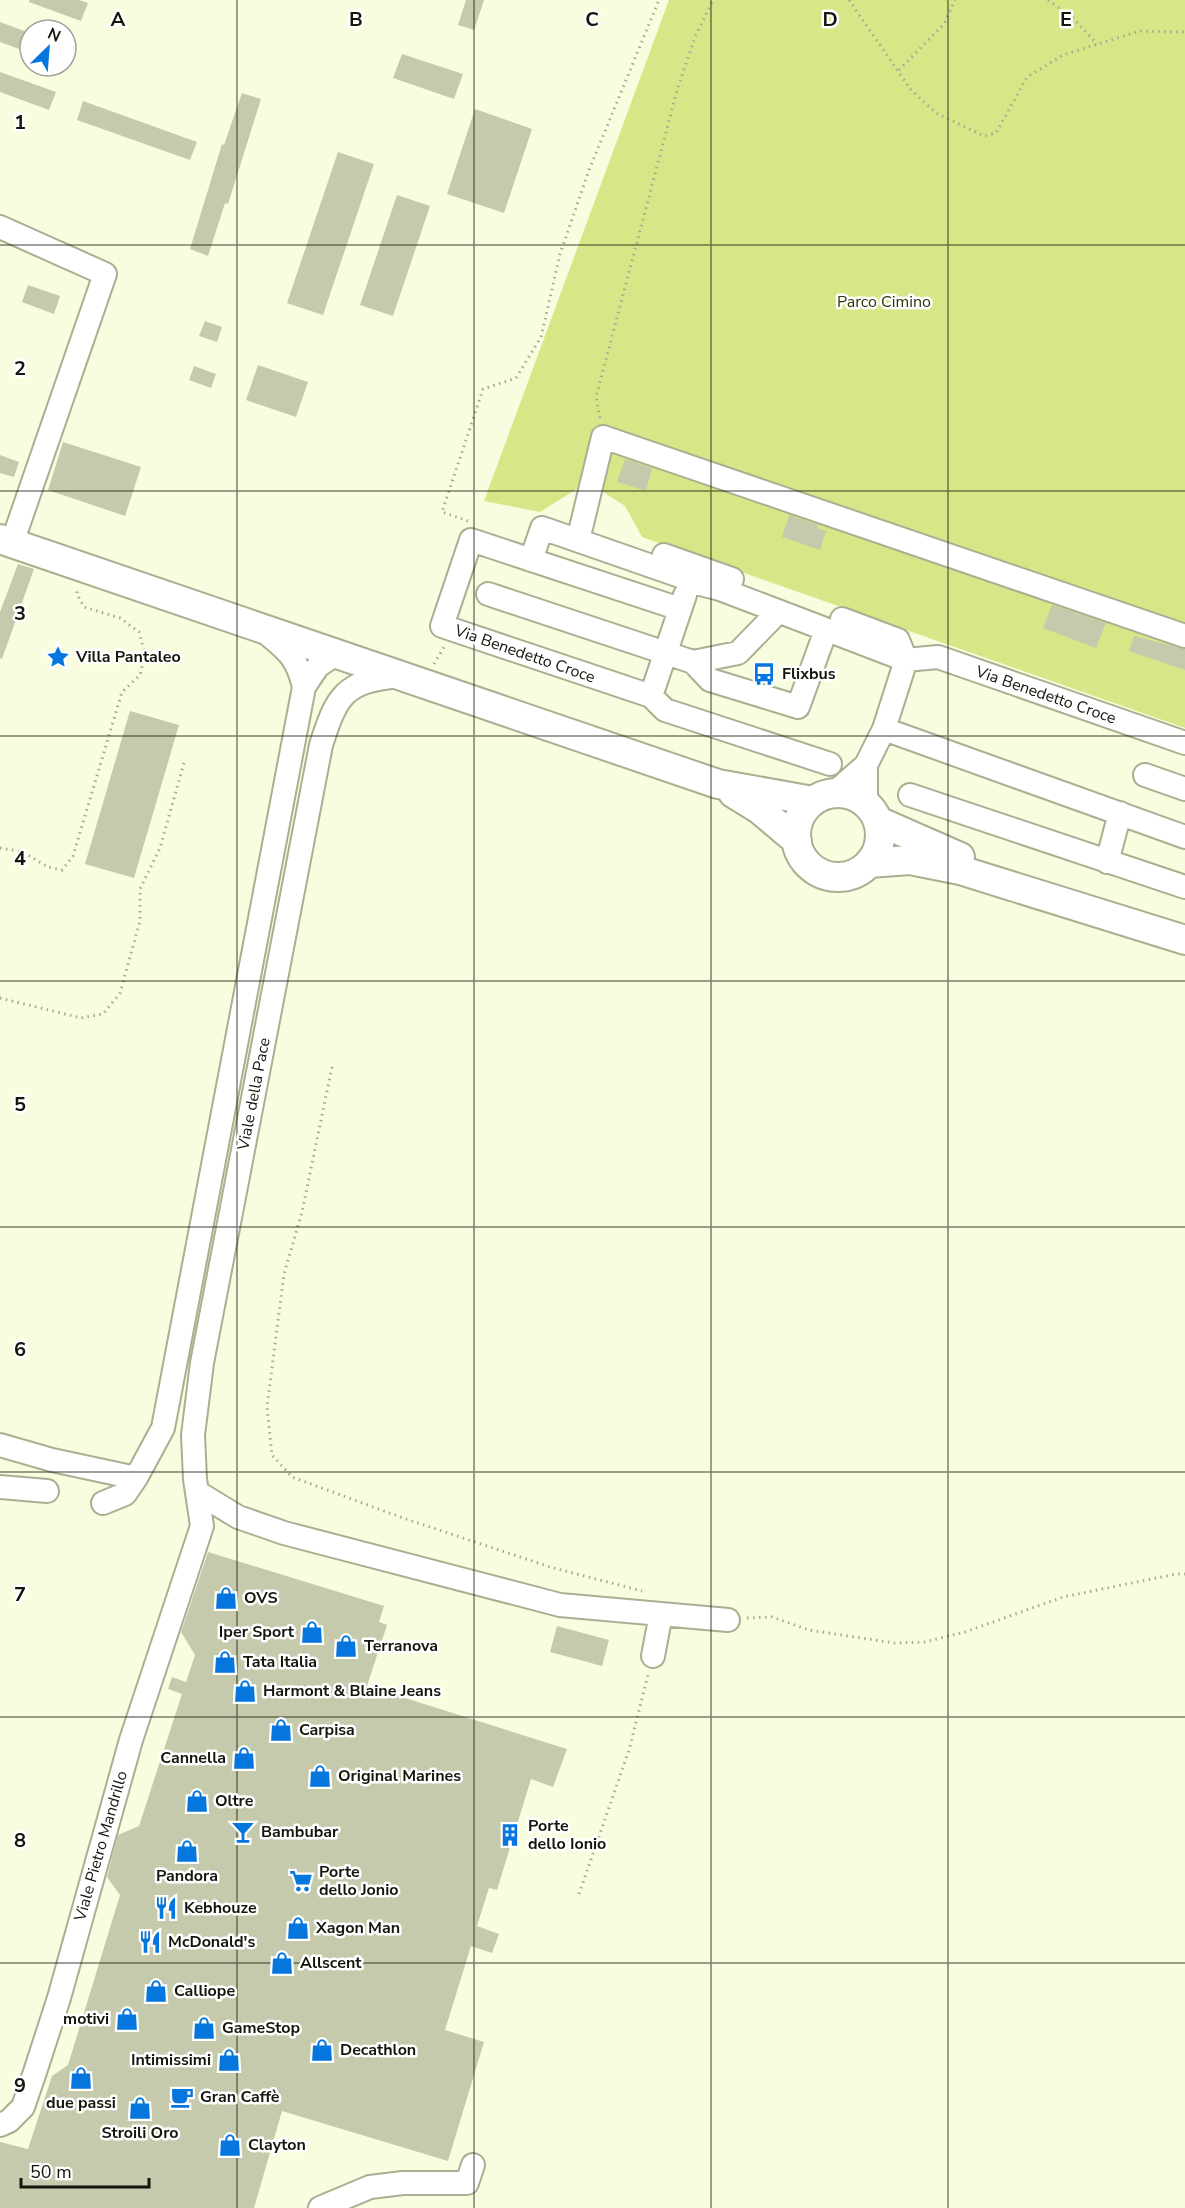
<svg xmlns="http://www.w3.org/2000/svg" width="1185" height="2208" font-family="'Nunito Sans',sans-serif">
	<style>
		.green { fill: #d7e687 }
		.building { fill: #c5caac }
		.lines { fill: none; stroke-linecap: round; stroke-linejoin: round }
		.minor-casing { stroke: #aaaf92; stroke-width: 26 }
		.major-casing { stroke: #aaaf92; stroke-width: 32 }
		.path { stroke: #a6aa92; stroke-width: 3; stroke-dasharray: 1.5 4.5; stroke-linecap: butt }
		.minor { stroke: #fff; stroke-width: 22 }
		.major { stroke: #fff; stroke-width: 28 }
		.grid { fill: none; stroke: #14150b; stroke-width: 1.5; stroke-opacity: 0.55 }
		.labels { text-anchor: middle; dominant-baseline: central; stroke-width: 5; stroke-linejoin: round; paint-order: stroke }
		.park-label { font-size: 16px; fill: #2f3408; stroke: #fff }
		.street-label { font-size: 16px; fill: #14150b; stroke: #fff }
		.poi-label { font-size: 16px; font-weight: bold; fill: #14150b; stroke: #fff; text-anchor: start }
		.grid-label { font-size: 20px; text-anchor: middle; font-weight: bold; fill: #14150b; stroke: #fff; stroke-width: 5; stroke-linejoin: round; paint-order: stroke }
	</style>
	<rect width="100%" height="100%" fill="#f7fdde"/>
	<path class="green" d="M669 0H1185V728L642 537 625 506 588 482 540 512 484 501Z"/>
	<path class="building" d="M29 0H79L88 3 81 21 29 2Z
		M466 0H484L474 30 458 25Z
		M0 22 30 33V53L0 42Z
		M402 54 463 74 454 99 393 78Z
		M0 72 56 92 49 110 0 92Z
		M242 93 261 99 228 204 225 203 208 256 190 249 222 144 224 145Z
		M83 101 197 142 190 160 77 120Z
		M475 109 532 129 504 213 447 194Z
		M338 152 374 164 323 315 287 303Z
		M397 195 430 206 393 316 360 305Z
		M28 285 60 296 54 314 22 302Z
		M205 321 222 327 217 342 199 336Z
		M258 365 308 382 296 417 246 400Z
		M194 366 216 374 211 388 189 380Z
		M63 442 141 467 125 516 48 490Z
		M0 455 19 462 14 477 0 473Z
		M625 459 652 468 646 491 617 482Z
		M789 515 818 525 817 528 826 531 820 550 782 537Z
		M18 564 34 569 2 659 0 658V612Z
		M1052 605 1106 623 1096 648 1043 628Z
		M1134 636 1185 649V670L1129 651Z
		M130 711 179 725 134 878 85 864Z
		M208 1552 384 1606 379 1622 387 1625 367 1686 567 1749 553 1787 531 1779 497 1890 489 1888 477 1926 499 1934 492 1953 471 1946 445 2030 484 2042 448 2161 282 2111 254 2208H0V2142L28 2149 52 2076 68 2065 120 1895 107 1877 118 1835 139 1826 182 1694 168 1689 172 1677 186 1682 195 1655 181 1632Z
		M557 1626 609 1640 602 1666 550 1652Z"/>
	<g class="lines">
		<g class="minor-casing">
			<path id="minor" d="M0 227 105 274 12 543
				M581 528 603 437 1185 636
				M664 555 732 579
				M531 560 542 528 680 576 689 581 720 589 906 660 938 657 1185 743
				M488 594 693 662 738 653 778 612
				M680 609 471 540 442 626 651 696 665 710 830 764
				M693 662 710 680 798 707 826 630
				M304 687 318 666 336 654
				M651 696 685 595
				M884 729 1185 837
				M866 765V804
				M1145 775 1185 789
				M834 793 866 765 884 729 906 660 898 640 842 619
				M910 795 1185 887
				M1107 862 1120 813
				M0 1445 52 1460 136 1478
				M0 1487 47 1491
				M197 1492 238 1517 284 1533 560 1605 728 1620
				M103 1503 125 1494 136 1478 163 1428 304 687C297 657 288 651 265 632
				M653 1656 661 1614
				M0 2125 9 2121 23 2107 35 2072 59 1998 131 1740 202 1526 195 1479 193 1435 202 1363 321 745C337 695 344 682 398 676
				M320 2208 370 2187 403 2183H467L473 2165"/>
		</g>
		<g class="major-casing">
			<path id="major" d="M0 539 718 784 813 801
				M733 793 759 809 797 841
				M796 835a42 42 0 1 1 84 0a42 42 0 1 1-84 0Z
				M878 821 960 857
				M869 863 910 860 960 870 1185 940"/>
		</g>
		<path class="path" d="M849 0 911 90 936 113 984 136 996 133 1027 77 1063 55 1140 31 1185 32
			M1048 0 1072 17 1097 44
			M899 70 944 24 955 0
			M600 418 596 397 678 87 695 37 713 0
			M468 521 442 512 483 389 516 378 541 337 560 254 589 170 659 0
			M434 664 444 647
			M0 848 23 852 48 867 62 870 73 856 122 692 140 675 145 654 139 632 120 618 84 607 77 594V587
			M0 998 81 1018 103 1014 120 993 140 921V889L160 848 184 763
			M332 1067 302 1212 284 1274 267 1407 272 1455 292 1477 403 1518 550 1567 642 1591
			M747 1618 772 1617 809 1630 894 1643 925 1642 965 1632 1063 1597 1176 1574H1185
			M579 1894 629 1750 648 1675"/>
		<use href="#minor" class="minor"/>
		<use href="#major" class="major"/>
	</g>
	<path class="grid" d="M237 0V2208M474 0V2208M711 0V2208M948 0V2208M0 245H1185M0 491H1185M0 736H1185M0 981H1185M0 1227H1185M0 1472H1185M0 1717H1185M0 1963H1185"/>
	<defs>
		<g id="sight-bare" transform="scale(1.8)"><path d="M0-6L1.8-2.2L6-1.7L2.9 1.2L3.7 5.4L0 3.3L-3.7 5.4L-2.9 1.2L-6-1.7L-1.8-2.2Z" fill="#0476de" stroke="#fff" stroke-width="2.5" paint-order="stroke"/></g>
		<g id="bus-bare" transform="scale(1.8)"><path d="M-5-6H5V4H4V6H2V4H-2V6H-4V4H-5ZM-3.5-4V0h7V-4ZM-3.5 1.2v1.5H-2V1.2ZM2 1.2v1.5H3.5V1.2Z" fill="#0476de" stroke="#fff" stroke-width="2.5" paint-order="stroke"/></g>
		<g id="shop-bare" transform="scale(1.8)"><path d="M-5-2.5h2.3a2.7 3.5 0 0 1 5.4 0H5L5.5 6h-11ZM-1.5-2.5h3a1.5 2.3 0 0 0-3 0Z" fill="#0476de" stroke="#fff" stroke-width="2.5" paint-order="stroke"/></g>
		<g id="bar-bare" transform="scale(1.8)"><path d="M-6-5H6L.8 .8V4.5H3.5V6h-7V4.5H-.8V.8Z" fill="#0476de" stroke="#fff" stroke-width="2.5" paint-order="stroke"/></g>
		<g id="building-bare" transform="scale(1.8)"><path d="M-4-6H4V6H1V3H-1V6H-4ZM-2.5-4.3h1.7v1.8h-1.7ZM.8-4.3h1.7v1.8H.8ZM-2.5-1h1.7V.8h-1.7ZM.8-1h1.7V.8H.8Z" fill="#0476de" stroke="#fff" stroke-width="2.5" paint-order="stroke"/></g>
		<g id="supermarket-bare" transform="scale(1.8)"><path d="M-6-5.5h2.5l.6 2H6L4.5 2H-2.5L-4.4-4H-6ZM-1.5 3.2a1.3 1.3 0 1 0 .1 0ZM3 3.2a1.3 1.3 0 1 0 .1 0Z" fill="#0476de" stroke="#fff" stroke-width="2.5" paint-order="stroke"/></g>
		<g id="restaurant-bare" transform="scale(1.8)"><path d="M-5-6h1v4h1v-4h1v4h1v-4h1v5L-1.5 .5V6h-2V.5L-5-1ZM5-6V6H3V1.5H1.5Q1.5-4 5-6Z" fill="#0476de" stroke="#fff" stroke-width="2.5" paint-order="stroke"/></g>
		<g id="cafe-bare" transform="scale(1.8)"><path d="M-5.5-4.5H6V0H3Q3 3.5 0 3.5H-2.5Q-5.5 3.5-5.5 0ZM3-3.2v2h1.7v-2ZM-6 4.5H4V6H-6Z" fill="#0476de" stroke="#fff" stroke-width="2.5" paint-order="stroke"/></g>
	</defs>
	<g fill-rule="evenodd">
		<use href="#sight-bare" x="58" y="657"/>
		<use href="#bus-bare" x="764" y="674"/>
		<use href="#shop-bare" x="226" y="1598"/>
		<use href="#shop-bare" x="312" y="1632"/>
		<use href="#shop-bare" x="346" y="1646"/>
		<use href="#shop-bare" x="225" y="1662"/>
		<use href="#shop-bare" x="245" y="1691"/>
		<use href="#shop-bare" x="281" y="1730"/>
		<use href="#shop-bare" x="244" y="1758"/>
		<use href="#shop-bare" x="320" y="1776"/>
		<use href="#shop-bare" x="197" y="1801"/>
		<use href="#bar-bare" x="243" y="1832"/>
		<use href="#building-bare" x="510" y="1835"/>
		<use href="#shop-bare" x="187" y="1851"/>
		<use href="#supermarket-bare" x="301" y="1881"/>
		<use href="#restaurant-bare" x="166" y="1908"/>
		<use href="#shop-bare" x="298" y="1928"/>
		<use href="#restaurant-bare" x="150" y="1942"/>
		<use href="#shop-bare" x="282" y="1963"/>
		<use href="#shop-bare" x="156" y="1991"/>
		<use href="#shop-bare" x="127" y="2019"/>
		<use href="#shop-bare" x="204" y="2028"/>
		<use href="#shop-bare" x="322" y="2050"/>
		<use href="#shop-bare" x="229" y="2060"/>
		<use href="#shop-bare" x="81" y="2078"/>
		<use href="#cafe-bare" x="182" y="2097"/>
		<use href="#shop-bare" x="140" y="2108"/>
		<use href="#shop-bare" x="230" y="2145"/>
	</g>
	<g class="labels">
		<g class="park-label">
			<text x="884" y="302">Parco Cimino</text>
		</g>
		<g class="street-label">
			<text transform="translate(525 654) rotate(19)">Via Benedetto Croce</text>
			<text transform="translate(1046 695) rotate(19)">Via Benedetto Croce</text>
			<text transform="translate(254 1094) rotate(-79)">Viale della Pace</text>
			<text transform="translate(101 1846) rotate(-74)">Viale Pietro Mandrillo</text>
		</g>
		<g class="poi-label">
			<text x="76" y="657">Villa Pantaleo</text>
			<text x="782" y="674">Flixbus</text>
			<text x="244" y="1598">OVS</text>
			<text x="294" y="1632" text-anchor="end">Iper Sport</text>
			<text x="364" y="1646">Terranova</text>
			<text x="243" y="1662">Tata Italia</text>
			<text x="263" y="1691">Harmont &amp; Blaine Jeans</text>
			<text x="299" y="1730">Carpisa</text>
			<text x="226" y="1758" text-anchor="end">Cannella</text>
			<text x="338" y="1776">Original Marines</text>
			<text x="215" y="1801">Oltre</text>
			<text x="528" y="1826">Porte<tspan x="528" dy="18">dello Ionio</tspan></text>
			<text x="261" y="1832">Bambubar</text>
			<text x="319" y="1872">Porte<tspan x="319" dy="18">dello Jonio</tspan></text>
			<text x="187" y="1876" text-anchor="middle">Pandora</text>
			<text x="184" y="1908">Kebhouze</text>
			<text x="316" y="1928">Xagon Man</text>
			<text x="168" y="1942">McDonald's</text>
			<text x="300" y="1963">Allscent</text>
			<text x="174" y="1991">Calliope</text>
			<text x="109" y="2019" text-anchor="end">motivi</text>
			<text x="222" y="2028">GameStop</text>
			<text x="340" y="2050">Decathlon</text>
			<text x="211" y="2060" text-anchor="end">Intimissimi</text>
			<text x="200" y="2097">Gran Caffè</text>
			<text x="81" y="2103" text-anchor="middle">due passi</text>
			<text x="140" y="2133" text-anchor="middle">Stroili Oro</text>
			<text x="248" y="2145">Clayton</text>
		</g>
	</g>
	<g class="grid-label">
		<text x="118" y="26">A</text>
		<text x="356" y="26">B</text>
		<text x="592" y="26">C</text>
		<text x="830" y="26">D</text>
		<text x="1066" y="26">E</text>
		<text x="20" y="129">1</text>
		<text x="20" y="375">2</text>
		<text x="20" y="620">3</text>
		<text x="20" y="865">4</text>
		<text x="20" y="1111">5</text>
		<text x="20" y="1356">6</text>
		<text x="20" y="1601">7</text>
		<text x="20" y="1847">8</text>
		<text x="20" y="2092">9</text>
	</g>
	<g transform="translate(48 48) rotate(25)"><circle r="28" fill="#ffffff" stroke="#a1a19d" stroke-width="1.5"/>
	<path d="M0-4.5L10 22L0 15L-10 22Z" fill="#0476de"/>
	<text y="-9" font-size="16" font-weight="bold" text-anchor="middle" fill="#14150b">N</text>
	</g>
	<path d="M21 2178v9h128v-9" fill="none" stroke="#14150b" stroke-width="3"/>
	<text x="30" y="2178" font-size="18" fill="#14150b" stroke="#ffffff" stroke-width="4.5" paint-order="stroke">50 m</text>
</svg>
